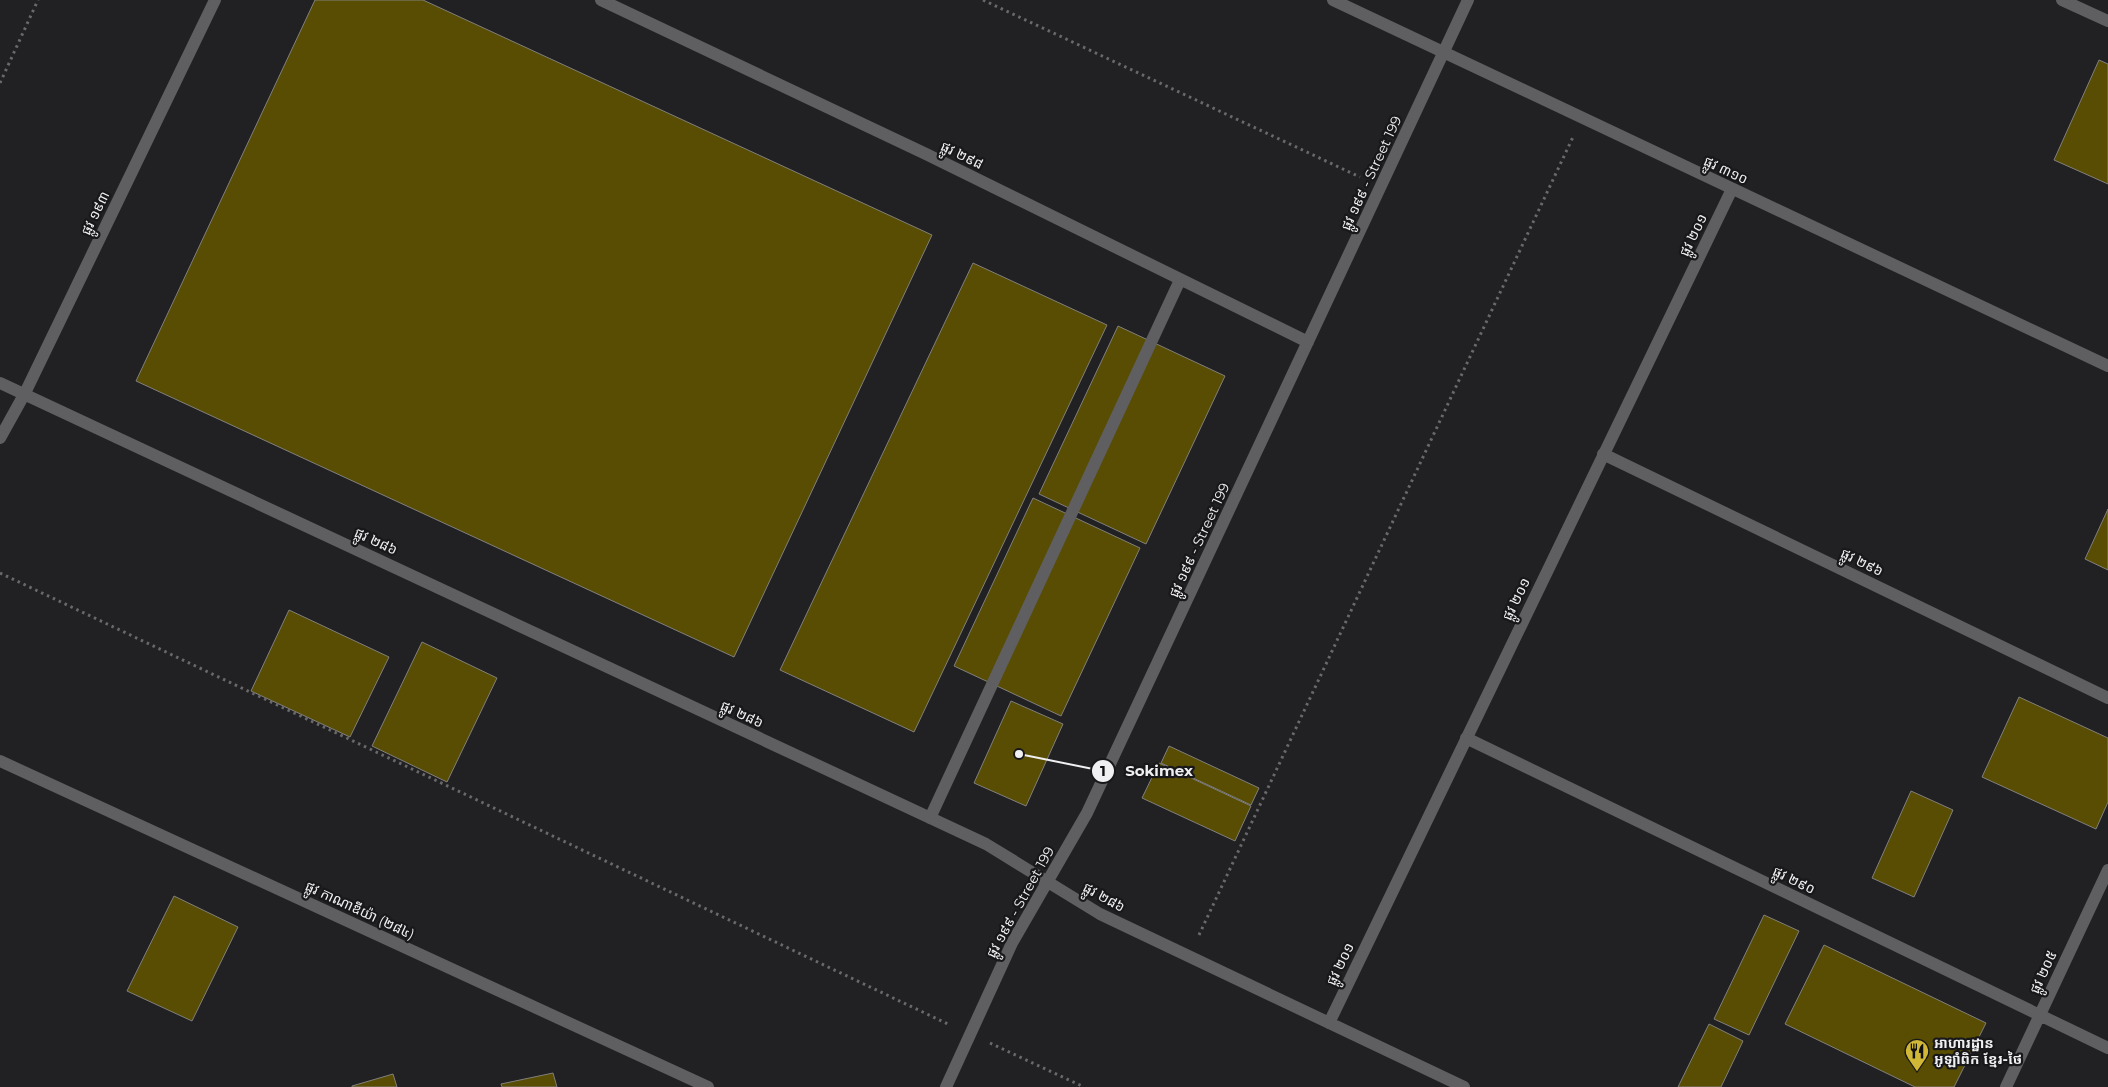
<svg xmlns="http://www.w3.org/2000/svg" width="2108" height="1087" font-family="Montserrat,'Noto Sans Khmer',sans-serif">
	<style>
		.building { fill: #594d03; stroke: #80807d }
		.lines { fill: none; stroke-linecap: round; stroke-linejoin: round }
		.path { stroke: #69686a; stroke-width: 3; stroke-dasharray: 2.5 4; stroke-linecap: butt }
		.minor { stroke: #5f5e60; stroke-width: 12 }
		.labels { text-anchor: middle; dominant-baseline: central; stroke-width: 4.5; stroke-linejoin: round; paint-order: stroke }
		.street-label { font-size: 14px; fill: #f0eff1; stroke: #181719 }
		.poi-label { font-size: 14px; font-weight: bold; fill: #f0eff1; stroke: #181719; text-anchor: start }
		.leader { fill: none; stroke: #f0eff1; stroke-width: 2 }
		.callout-dot { fill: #f0eff1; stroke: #181719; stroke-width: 2 }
		.mark-label { font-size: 15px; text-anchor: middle; font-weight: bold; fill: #111 }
		.callout-label { font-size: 15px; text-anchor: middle; font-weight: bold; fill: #f0eff1; stroke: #181719; stroke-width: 4.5; stroke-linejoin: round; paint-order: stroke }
	</style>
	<rect width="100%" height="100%" fill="#212022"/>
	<path class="building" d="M315 0H423L932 235 734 657 136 381Z
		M2099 60 2108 64V184L2054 160Z
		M973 263 1107 325 914 732 780 670Z
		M1118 326 1225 376 1146 544 1039 494Z
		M1033 498 1140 548 1061 716 954 666Z
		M2108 509V570L2085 559Z
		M289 610 389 657 350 737 251 691Z
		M422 642 497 678 447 782 372 746Z
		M2019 697 2108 738V802L2096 829 1982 777Z
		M1011 701 1063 724 1026 806 974 783Z
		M1169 746 1259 788 1251 805 1161 763Z
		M1159 763 1251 806 1235 841 1142 798Z
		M1911 791 1953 810 1914 897 1872 878Z
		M174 896 238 927 192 1021 127 991Z
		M1764 915 1799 931 1749 1035 1714 1019Z
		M1824 945 1986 1023 1954 1087H1915L1785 1024Z
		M1709 1024 1743 1041 1721 1087H1678Z
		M553 1073 557 1087H502L501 1084Z
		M393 1074 397 1087H352V1086Z"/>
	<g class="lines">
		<path class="path" d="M983 0 1360 177
			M0 83 38 0
			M0 573 950 1025
			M1199 935 1573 137
			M990 1043 1084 1087"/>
		<path class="minor" d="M601 0 926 154 1308 342
			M1333 0 2108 366
			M2062 0 2108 21
			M0 383 986 844 1100 914 1464 1087
			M0 438 25 393 215 0
			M1603 454 2108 698
			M1466 738 2108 1048
			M0 761 708 1087
			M930 818 1180 280
			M1329 1023 1732 189
			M946 1087 1012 943 1087 813 1468 0
			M2006 1087 2108 870"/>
	</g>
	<defs>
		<g id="restaurant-pin" transform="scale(1.25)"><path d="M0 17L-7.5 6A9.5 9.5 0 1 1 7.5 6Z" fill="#d0b736" stroke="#181719"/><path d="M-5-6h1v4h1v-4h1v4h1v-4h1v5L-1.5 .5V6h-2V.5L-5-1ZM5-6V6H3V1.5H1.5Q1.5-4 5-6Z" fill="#111"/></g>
	</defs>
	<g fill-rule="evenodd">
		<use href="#restaurant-pin" x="1917" y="1051"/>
	</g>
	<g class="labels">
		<g class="street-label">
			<text transform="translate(962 155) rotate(26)">ផ្លូវ ២៩៨</text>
			<text transform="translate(1726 170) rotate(25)">ផ្លូវ ៣១០</text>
			<text transform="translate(1371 173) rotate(-65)">ផ្លូវ ១៩៩ - Street 199</text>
			<text transform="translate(95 213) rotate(-64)">ផ្លូវ ១៩៣</text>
			<text transform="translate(1693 235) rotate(-64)">ផ្លូវ ២០១</text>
			<text transform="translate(1199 540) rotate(-65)">ផ្លូវ ១៩៩ - Street 199</text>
			<text transform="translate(376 541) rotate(25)">ផ្លូវ ២៨៦</text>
			<text transform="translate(1862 562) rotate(26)">ផ្លូវ ២៩៦</text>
			<text transform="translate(1516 599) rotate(-64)">ផ្លូវ ២០១</text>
			<text transform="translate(742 714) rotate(25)">ផ្លូវ ២៨៦</text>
			<text transform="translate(1794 880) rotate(26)">ផ្លូវ ២៩០</text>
			<text transform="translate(1104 897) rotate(29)">ផ្លូវ ២៨៦</text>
			<text transform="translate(1020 902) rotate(-61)">ផ្លូវ ១៩៩ - Street 199</text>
			<text transform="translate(360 910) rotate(25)">ផ្លូវ កាណាឌីយ៉ា (២៨៤)</text>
			<text transform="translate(1340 964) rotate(-64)">ផ្លូវ ២០១</text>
			<text transform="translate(2043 972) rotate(-65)">ផ្លូវ ២០៥</text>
		</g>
		<g class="poi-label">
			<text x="1934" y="1043">អាហារដ្ឋាន<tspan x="1934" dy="16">អូឡាំពិក ខ្មែរ-ថៃ</tspan></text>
		</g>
	</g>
	<path class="leader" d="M1019 754L1103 771"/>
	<g class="callout-dot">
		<circle cx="1019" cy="754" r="5"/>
		<circle cx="1103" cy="771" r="12"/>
	</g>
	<g class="mark-label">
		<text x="1103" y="776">1</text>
	</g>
	<g class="callout-label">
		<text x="1159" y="776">Sokimex</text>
	</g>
</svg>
